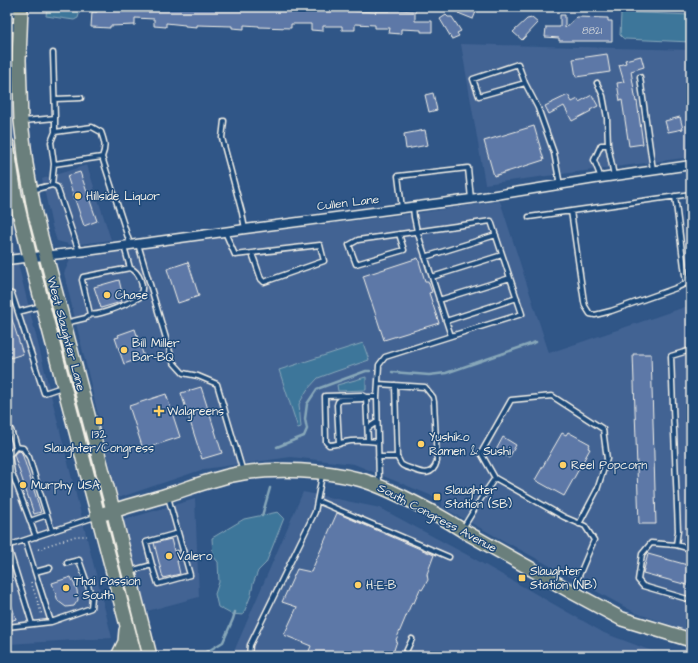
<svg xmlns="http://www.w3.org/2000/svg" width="698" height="663" font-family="'Architects Daughter',sans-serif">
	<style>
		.built { fill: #426393 }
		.water { fill: #3e769a; stroke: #87a7b9 }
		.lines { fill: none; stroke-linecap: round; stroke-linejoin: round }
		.stream { stroke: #87a7b9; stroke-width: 2.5 }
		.building { fill: #5d78a7; stroke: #f4f1e8 }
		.service-casing { stroke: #f4f1e8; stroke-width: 7 }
		.minor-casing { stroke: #f4f1e8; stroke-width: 11 }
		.primary-casing { stroke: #f4f1e8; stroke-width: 16 }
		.path { stroke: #f4f1e8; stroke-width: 1.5; stroke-dasharray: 1 3; stroke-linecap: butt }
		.service { stroke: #1f4a7a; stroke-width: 4 }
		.minor { stroke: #1f4a7a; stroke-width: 8 }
		.primary { stroke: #6b7f7c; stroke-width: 13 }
		.poi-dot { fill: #ffd166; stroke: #1f4a7a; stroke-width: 1.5 }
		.labels { text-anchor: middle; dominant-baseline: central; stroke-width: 3; stroke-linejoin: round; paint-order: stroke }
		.number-label { font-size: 10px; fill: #ced3d8 }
		.poi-label { font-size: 12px; fill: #f4f1e8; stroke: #1f4a7a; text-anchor: start }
		.street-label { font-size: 12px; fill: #f4f1e8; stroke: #1f4a7a }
	</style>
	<rect width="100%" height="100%" fill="#305687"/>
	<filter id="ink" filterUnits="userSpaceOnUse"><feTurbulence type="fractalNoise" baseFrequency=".025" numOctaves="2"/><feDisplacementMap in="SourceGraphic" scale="8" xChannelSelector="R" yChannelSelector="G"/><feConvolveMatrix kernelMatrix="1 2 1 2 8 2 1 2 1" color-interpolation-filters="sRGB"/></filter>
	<g filter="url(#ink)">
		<path class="built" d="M461 44 691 50V157L485 184Z
			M87 165 111 240 72 245 57 241 52 226 42 179Z
			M500 201 549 353 691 305V630L683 629 636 613 442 507V500L354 464 291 457 204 469 118 498 64 273 71 258 135 246 412 214Z
			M7 216 19 268 112 638 7 644Z
			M303 492 380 508 471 557 604 633 665 656H232Z
			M195 499 199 597 147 611 123 520Z"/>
		<path class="water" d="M47 7H81L78 18 74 20 46 16Z
			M622 12 691 15V42L625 39 623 38 620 35 621 14Z
			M363 343 369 360 334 372 318 378 307 390 299 404 301 427 298 428 279 370Z
			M366 377V390L338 391 337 385Z
			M278 512 284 518 266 563 258 571 253 584 251 595 243 615 231 614 218 607 215 594 219 582 218 562 213 556 212 538 244 519Z"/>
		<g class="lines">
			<path class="stream" d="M392 372 429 375 446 373 536 342
				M277 447 304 436 307 429 305 419 307 404 317 389 366 371H370
				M262 516 270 488
				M200 656 223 642 233 619 235 612"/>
		</g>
		<path class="building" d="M107 7H241L265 8V7L281 8V7H320L356 9 355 11 376 12V11H390V10H398L415 11V21H432V32H421V30L401 29V34L389 33 390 28H375V25L355 24V30H342V26H323V31L311 30V24H291V28L259 27V26L244 25V29L232 28V26L197 25V27L185 26V25L166 23V27L154 26V19L135 18V25L110 26V28L91 27 92 12H97V8H107Z
			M461 7H478L473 19 458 13Z
			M446 15 448 17H452L461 31 457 33 459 36 452 39 440 19Z
			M560 15H565V28L577 17 608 18V21H612V41H559V38L545 37 546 27H560Z
			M532 18 538 23 522 40 513 32 527 19Z
			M607 54 610 72 576 77 573 59Z
			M641 56 644 67 631 71 636 102 637 101 643 144 629 146 622 100 620 101 617 83 624 82 619 65 626 63 625 60Z
			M433 93 437 110 429 112 425 95Z
			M568 95 572 102 578 99 579 102 592 95 598 106 590 110 591 111 572 121 564 106 549 114 545 106Z
			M680 117 683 129 668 132 665 121Z
			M534 126 544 160 494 176 484 141Z
			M425 130 428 145 406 149 404 134Z
			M80 172 97 221 84 226 67 176Z
			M418 258 425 281H428L432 292 429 293 439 323 384 340 363 276Z
			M188 262 199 296 178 303 167 269Z
			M119 280 123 297H120L121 302 101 308 94 287Z
			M7 307H8L23 354 7 359Z
			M135 329 144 357 124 364 115 338 119 337 118 335Z
			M633 354H651L656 524H639Z
			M201 387 222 453 202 459 181 393Z
			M166 394 180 437 143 449 129 406Z
			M568 432 590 444 588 448 590 449 564 496 535 480 562 433 566 435Z
			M503 437 516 445 509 458 496 450Z
			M20 451 22 453 41 512 34 514 14 455 16 452Z
			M337 513 434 555 427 574 428 580 422 590 420 589 414 603 412 602 396 640 397 641 392 656H307L311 646 284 635 297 607 282 602 297 569 311 572Z
			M171 539 174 551 178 550 181 560 177 561 180 574 163 578 154 543Z
			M648 554 691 566V586L643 573Z
			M71 577 77 590 78 600 74 606 66 607 58 601 52 583Z
			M7 594H8L16 619 7 622Z"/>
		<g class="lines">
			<g class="service-casing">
				<path id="service" d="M53 53 55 118
					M640 77 653 170
					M525 83 479 96 473 79 518 64 525 83 538 108 554 153 560 185
					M597 83 603 96 607 118 608 145 614 176
					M55 99 81 98
					M24 121 55 118V132
					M224 121 222 138 242 213 245 229
					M102 157 54 164 51 142 55 132 92 127 101 132C105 143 106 147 102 157L130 244
					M601 178 594 160 601 145H608
					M52 185 54 164
					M32 190 52 185 57 187 79 252
					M675 196 686 283
					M402 208 398 176 468 168 471 199
					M571 211 584 302 585 306 590 314 595 315 611 311 676 288 691 281
					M529 217 691 194
					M225 232 235 255 320 245 324 261 264 282 261 279 252 253
					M399 234 404 250 356 264 349 245 358 240 491 221 522 314 451 336 417 231 414 217 413 207
					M138 244 173 362 183 373 198 376 217 384 243 472
					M425 257 496 235
					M432 277 502 255
					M7 293 12 294 44 393 62 387
					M439 300 510 278
					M18 312 41 306
					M90 314C99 317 131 302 140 297 145 287 140 272 130 268
					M446 321 517 298
					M65 323 86 318 90 314 82 280 83 277 130 268 124 246
					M691 350 671 356 678 531 676 545 691 549
					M378 384 425 387 433 397 434 402 437 461C433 476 424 474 412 469 409 468 405 467 402 465 400 464 399 459 397 457L395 385
					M366 397 362 395 325 396 326 442 329 445C335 445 339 443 345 442 354 440 368 441 378 442
					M366 397 368 441
					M368 428 377 422
					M7 431 11 430 16 447 23 448 29 457 52 531
					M339 444 337 405 338 402 340 400 362 399 366 397H377
					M16 447 9 455 12 473 36 537
					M378 457H397
					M495 478 481 453 511 400 552 396 603 429 607 459 597 490 579 524
					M379 483 377 397 379 365 385 357 451 336
					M318 501 449 557
					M30 521 47 515
					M463 528 482 497 495 478 564 517 585 526 594 540 573 590
					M25 540 35 572
					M676 545 651 543 642 554 638 580 643 586 691 600
					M7 546 95 517
					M8 546 32 624
					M7 565 13 563
					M152 565 146 542 178 533
					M50 568 35 572 51 622 91 608 92 597 79 560 67 563
					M130 571 152 565 158 584 190 575 168 497
					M7 627 51 622
					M249 656 250 645 315 512 322 475
					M404 656 412 639"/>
			</g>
			<g class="minor-casing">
				<path id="minor" d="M7 12H21
					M7 27H20
					M7 260 79 252 245 229 471 199 601 178 691 165"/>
			</g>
			<g class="primary-casing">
				<path id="primary" d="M21 7 19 60 21 121 26 164 35 214 113 510 150 656
					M7 144 15 195 30 257 135 656
					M97 516C120 508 144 502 167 495 192 487 217 477 243 473 279 468 323 470 358 479 374 483 388 490 403 497 423 507 443 517 462 530L572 592 622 619 691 640
					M118 656 125 642 126 630"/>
			</g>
			<path class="path" d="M38 549 41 550 43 547 76 536H87
				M31 582 42 615"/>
			<use href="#service" class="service"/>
			<use href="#minor" class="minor"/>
			<use href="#primary" class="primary"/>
		</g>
	</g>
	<g class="poi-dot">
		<circle cx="78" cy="196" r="4"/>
		<circle cx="107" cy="295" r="4"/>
		<circle cx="124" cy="350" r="4"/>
		<path d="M157 405h4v4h4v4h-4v4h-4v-4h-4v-4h4z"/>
		<rect x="95" y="417" width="8" height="8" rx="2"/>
		<circle cx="421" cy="444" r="4"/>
		<circle cx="563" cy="465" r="4"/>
		<circle cx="23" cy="485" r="4"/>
		<rect x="433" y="493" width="8" height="8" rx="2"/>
		<circle cx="169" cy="556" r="4"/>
		<rect x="518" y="574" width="8" height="8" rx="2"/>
		<circle cx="358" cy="585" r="4"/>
		<circle cx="66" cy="588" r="4"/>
	</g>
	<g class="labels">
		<g class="number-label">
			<text x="592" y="31">8821</text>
		</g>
		<g class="poi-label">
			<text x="86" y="196">Hillside Liquor</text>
			<text x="115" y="295">Chase</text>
			<text x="132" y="343">Bill Miller<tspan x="132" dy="14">Bar-BQ</tspan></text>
			<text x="167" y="411">Walgreens</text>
			<text x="99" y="434" text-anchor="middle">132<tspan x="99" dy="14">Slaughter/Congress</tspan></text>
			<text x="429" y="437">Yushiko<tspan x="429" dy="14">Ramen &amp; Sushi</tspan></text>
			<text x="571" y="465">Reel Popcorn</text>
			<text x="31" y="485">Murphy USA</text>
			<text x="445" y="490">Slaughter<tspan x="445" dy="14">Station (SB)</tspan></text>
			<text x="177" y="556">Valero</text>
			<text x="530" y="571">Slaughter<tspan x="530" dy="14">Station (NB)</tspan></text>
			<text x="74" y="581">Thai Passion<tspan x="74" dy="14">- South</tspan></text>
			<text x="366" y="585">H-E-B</text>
		</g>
		<g class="street-label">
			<text transform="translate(348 203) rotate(-7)">Cullen Lane</text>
			<text transform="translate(66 334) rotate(75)">West Slaughter Lane</text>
			<text transform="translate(437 518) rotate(28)">South Congress Avenue</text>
		</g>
	</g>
	<rect width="698" height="663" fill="none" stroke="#1f4a7a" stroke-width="24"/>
	<rect x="12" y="12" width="674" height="639" fill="none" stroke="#f4f1e8" stroke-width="1.5" filter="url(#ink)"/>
</svg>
